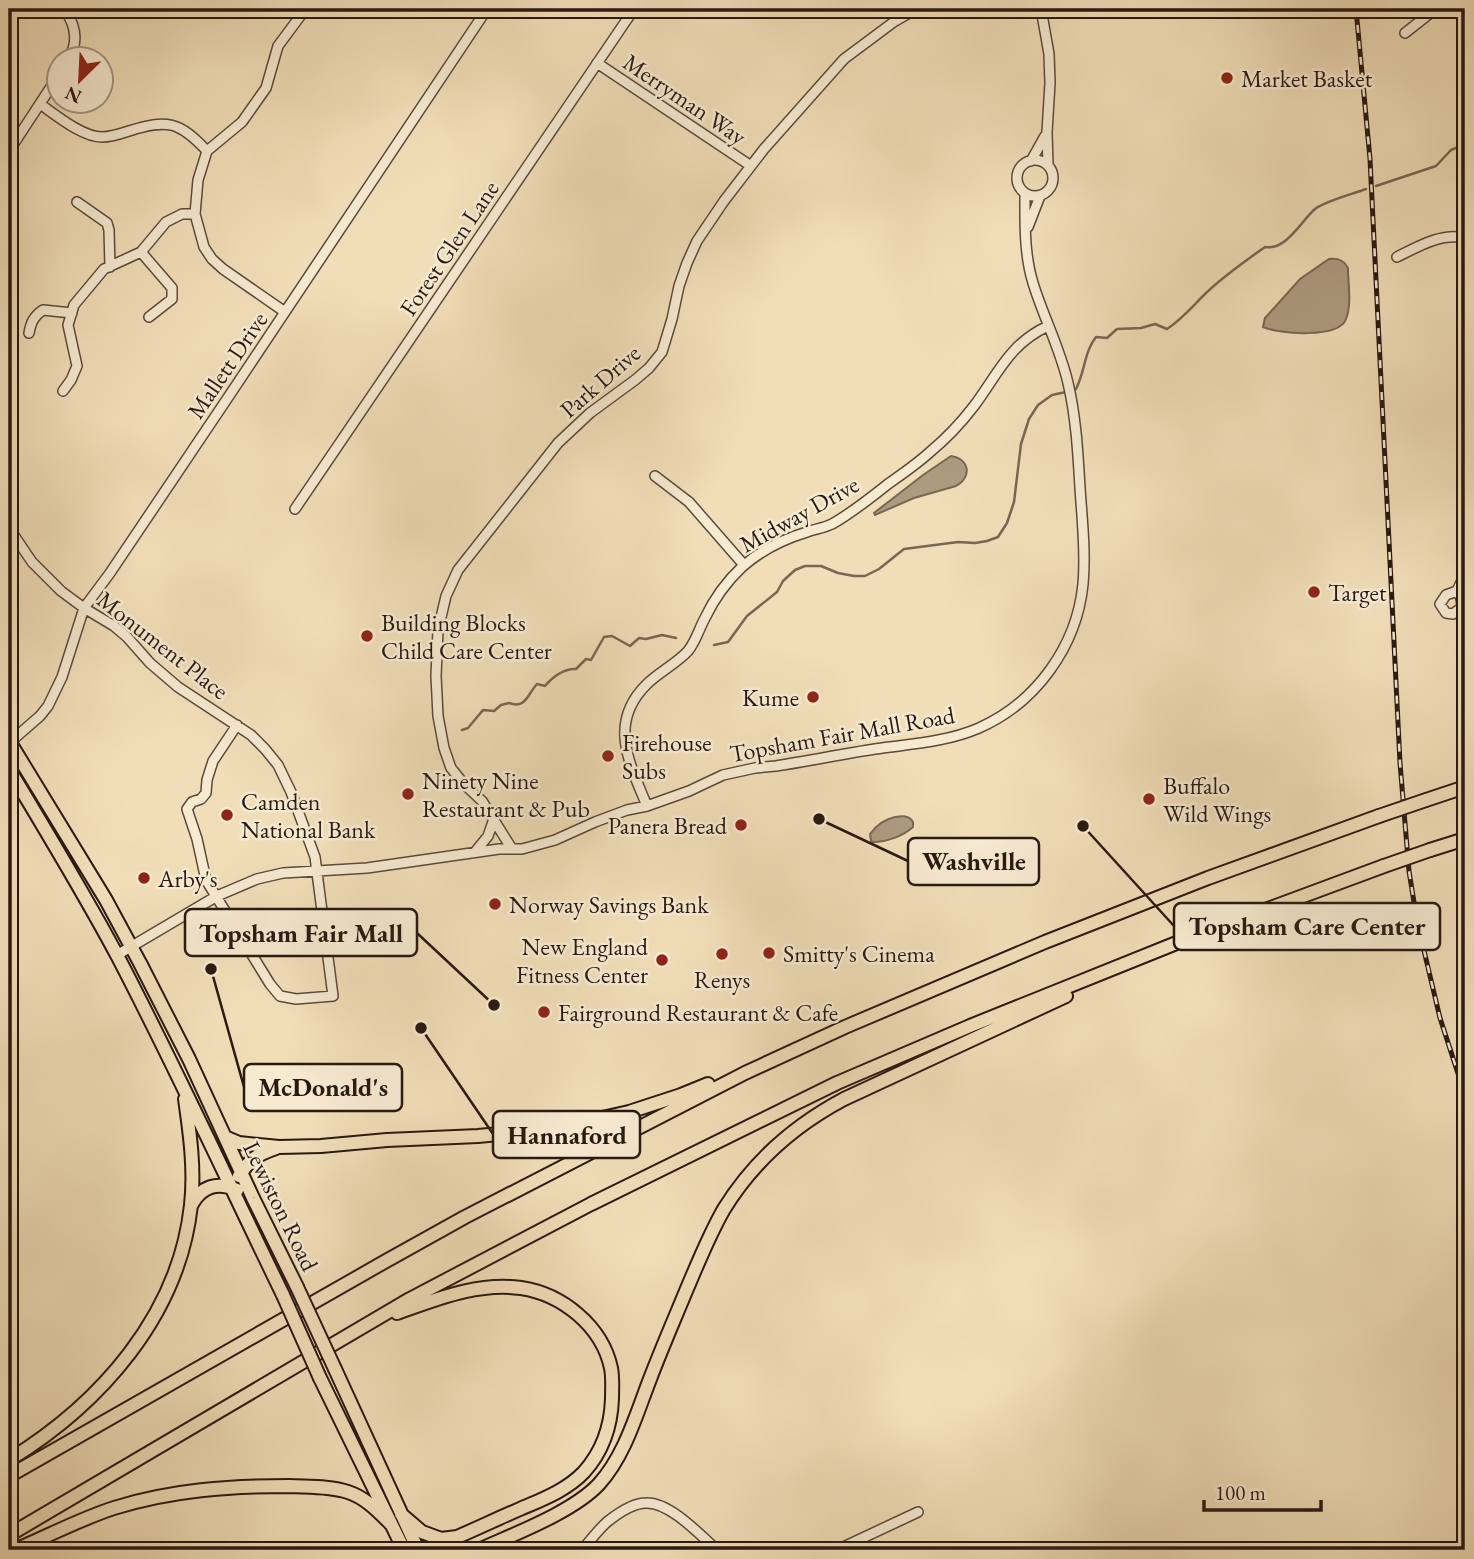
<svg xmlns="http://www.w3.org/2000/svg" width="1474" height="1559" font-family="'EB Garamond',serif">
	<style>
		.water { fill: #ad9b80; stroke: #786754; stroke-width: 2 }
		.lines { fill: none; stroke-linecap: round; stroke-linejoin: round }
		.stream { stroke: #786754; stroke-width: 2.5 }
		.minor-casing { stroke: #5b4a3c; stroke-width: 12 }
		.highway-casing { stroke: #291912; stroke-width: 16 }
		.minor { stroke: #f6ead1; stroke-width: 9 }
		.highway { stroke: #f1deb8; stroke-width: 12 }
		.rail-casing { stroke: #291912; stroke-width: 5 }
		.rail { stroke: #f6ead1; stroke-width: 2.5; stroke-dasharray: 8; stroke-linecap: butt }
		.highway-bridge-casing { stroke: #291912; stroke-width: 16; stroke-linecap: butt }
		.highway-bridge { stroke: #f1deb8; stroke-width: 12 }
		.poi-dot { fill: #8f2418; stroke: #f6ead1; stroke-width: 2.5 }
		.labels { text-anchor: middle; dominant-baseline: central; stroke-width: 5; stroke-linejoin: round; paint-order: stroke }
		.poi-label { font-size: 24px; fill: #291912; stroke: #f6ead1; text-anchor: start }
		.street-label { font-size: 24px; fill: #291912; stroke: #f6ead1 }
		.leader { fill: none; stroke: #291912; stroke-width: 2.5 }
		.callout-dot { fill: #291912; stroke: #f6ead1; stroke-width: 2.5 }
		.callout { fill: #f6ead1; stroke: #291912; stroke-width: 2.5 }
		.callout-label { font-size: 26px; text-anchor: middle; font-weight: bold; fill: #291912 }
	</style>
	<rect width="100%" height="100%" fill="#f1deb8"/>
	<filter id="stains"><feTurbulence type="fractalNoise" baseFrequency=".00286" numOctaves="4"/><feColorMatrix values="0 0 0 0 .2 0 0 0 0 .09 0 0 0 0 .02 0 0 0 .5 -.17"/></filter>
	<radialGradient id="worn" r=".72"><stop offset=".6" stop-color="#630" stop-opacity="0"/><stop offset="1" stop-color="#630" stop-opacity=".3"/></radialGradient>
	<path class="water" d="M1329 259C1338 258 1344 260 1348 268 1348 284 1352 304 1346 319 1339 339 1278 334 1263 327L1265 318 1300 279Z
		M951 456C970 459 972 477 956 486L914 498 875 515 874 513 923 475Z
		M895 817C902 816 909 815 913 822V827C903 836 887 842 873 842L871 841 870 834C876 826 885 819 895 817Z"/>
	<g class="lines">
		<path class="stream" d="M1376 186 1436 166 1451 150 1463 145 1465 146
			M1073 390 1076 389C1085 372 1084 352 1096 337L1107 338 1117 329 1141 328 1155 324 1167 329C1181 320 1192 307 1204 295 1222 277 1244 262 1265 247 1286 251 1301 221 1315 209 1325 201 1353 194 1366 189
			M714 645 728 642 747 616 777 592 783 581 795 570 805 566H821L838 573 854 576H865L879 569 904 549 958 542 975 543 987 541 998 537 1007 523 1014 502 1021 444 1029 419 1038 405 1052 395 1066 392
			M462 730 468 728 483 710 494 711 501 705 509 703C526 709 527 695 537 684L545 686C552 677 565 668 576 669L586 659 591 660 604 637 612 636 630 646 639 638 646 639 662 635 676 638"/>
		<g class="minor-casing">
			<path id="minor" d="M64 9C76 25 79 42 68 60
				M1041 9 1049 54 1050 83 1047 132 1048 165
				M1405 33 1433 11 1447 9
				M597 63 751 166
				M40 104C56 115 82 137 102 137 111 137 120 134 129 131 167 119 179 121 207 151
				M9 151 60 73
				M1017 178a18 18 0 1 1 36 0a18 18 0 1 1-36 0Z
				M1031 161 1045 136
				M77 202 107 223 109 230 110 267
				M1028 227 1040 196
				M141 252 172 288V299L149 317
				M1397 257C1417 247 1442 232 1465 238
				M285 312 223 269 212 259 204 247 195 214 198 180 207 151 242 122 266 88 278 46 304 11 310 9
				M29 333C31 322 34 316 43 310L72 313
				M63 391 71 380 77 366 68 325 74 305 104 269 141 252 166 222 182 214H195
				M655 476 689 502 744 565
				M295 509 634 9
				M9 528 32 562 61 591 84 608 114 626 127 637 150 663 178 687 251 735 265 749 278 765 291 792 315 857 333 996 296 999 280 996 270 984 206 880 197 839 187 809 192 802 201 799 206 793 207 780 213 761 237 725
				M1457 591 1461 598 1462 607 1453 614 1446 613 1440 604 1446 595 1457 591 1465 574
				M9 743 40 716 48 706 62 677 84 608 110 573 231 393 487 9
				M647 806C630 764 607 723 647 684 659 672 676 664 688 651 696 641 699 629 705 618 714 599 726 582 742 567 760 551 784 539 807 532 815 529 824 528 832 524 852 513 870 498 888 484 902 474 917 464 930 452 947 438 961 423 974 406 998 374 1009 344 1048 326
				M512 849 482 801 463 783 451 768 444 748 438 716 436 676 438 630 446 596 458 570 558 443 590 413 635 380 649 368 662 352 672 319 679 286 687 263 697 241 724 201 764 149 844 59 895 21 916 9
				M475 852 488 836 494 819
				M117 955 217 896 257 879 283 873 367 868 499 849H522L555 840 595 822 627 810 647 806 689 791 723 775 755 768 776 766C809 761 842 754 875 749 910 744 947 742 979 728 1036 703 1077 646 1083 584 1086 552 1082 519 1080 488 1078 453 1076 417 1068 383 1060 348 1043 316 1033 283 1024 254 1025 222 1025 193
				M582 1550C590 1541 598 1530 607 1522 617 1514 633 1503 646 1503 670 1502 700 1535 717 1550
				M837 1550 918 1512"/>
		</g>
		<g class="highway-casing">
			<path id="highway" d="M9 741 106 900 140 963 189 1059 253 1198 297 1287
				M9 769C46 831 84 893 118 957 176 1068 228 1182 283 1295
				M1426 800 1465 787
				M1430 850 1465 839
				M225 1137 239 1143 279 1147 321 1146 387 1140 478 1136 553 1129 629 1112 681 1095 708 1084
				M239 1176C250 1159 256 1155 276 1148
				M191 1206C201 1186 217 1181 237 1190
				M397 1313C437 1299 478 1282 521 1288 562 1294 602 1326 611 1368 613 1378 612 1389 612 1399 611 1426 602 1452 584 1472 567 1490 543 1499 520 1509 499 1518 478 1528 457 1537L441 1539 422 1532 401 1514
				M335 1369 418 1550
				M320 1378 404 1550
				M9 1460C100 1404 179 1316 191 1205 195 1170 190 1134 185 1099
				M9 1476 386 1261 465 1217 745 1073 845 1027 1045 942 1208 878 1379 816
				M9 1535 410 1299 591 1204 837 1083 970 1026 1179 942 1384 866
				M15 1550C48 1536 80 1519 114 1508 171 1490 230 1486 290 1486 309 1487 330 1486 348 1492 366 1498 378 1511 391 1524
				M479 1550C514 1534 573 1512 599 1484 625 1455 636 1415 650 1379 661 1350 674 1320 686 1291 698 1263 709 1235 724 1209 753 1162 795 1125 844 1099L1066 996"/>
		</g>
		<use href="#minor" class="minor"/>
		<use href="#highway" class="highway"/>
		<g class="rail-casing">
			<path id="rail" d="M1356 9 1370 159 1400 763 1409 871 1417 921 1440 1018 1465 1095"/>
		</g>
		<use href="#rail" class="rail"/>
		<g class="highway-bridge-casing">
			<path id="highway-bridge" d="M1379 816 1426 800
				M1384 866 1430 850
				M297 1287 335 1369
				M283 1295 320 1378"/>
		</g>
		<use href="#highway-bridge" class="highway-bridge"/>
	</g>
	<g class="poi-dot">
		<circle cx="1227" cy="78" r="7"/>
		<circle cx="1314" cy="592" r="7"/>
		<circle cx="367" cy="636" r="7"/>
		<circle cx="813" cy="697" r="7"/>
		<circle cx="608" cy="756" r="7"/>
		<circle cx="408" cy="794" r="7"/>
		<circle cx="1149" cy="799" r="7"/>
		<circle cx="227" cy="815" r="7"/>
		<circle cx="741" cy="825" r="7"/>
		<circle cx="144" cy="878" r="7"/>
		<circle cx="495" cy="904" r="7"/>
		<circle cx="769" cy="953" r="7"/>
		<circle cx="722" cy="954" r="7"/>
		<circle cx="662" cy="960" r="7"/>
		<circle cx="544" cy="1012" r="7"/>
	</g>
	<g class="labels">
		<g class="poi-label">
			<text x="1241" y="78">Market Basket</text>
			<text x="1328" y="592">Target</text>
			<text x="381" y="622">Building Blocks<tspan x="381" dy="28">Child Care Center</tspan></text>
			<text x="799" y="697" text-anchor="end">Kume</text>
			<text x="622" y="742">Firehouse<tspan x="622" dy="28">Subs</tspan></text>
			<text x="422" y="780">Ninety Nine<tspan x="422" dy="28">Restaurant &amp; Pub</tspan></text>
			<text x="1163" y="785">Buffalo<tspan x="1163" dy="28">Wild Wings</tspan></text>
			<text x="241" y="801">Camden<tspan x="241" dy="28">National Bank</tspan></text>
			<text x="727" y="825" text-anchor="end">Panera Bread</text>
			<text x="158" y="878">Arby's</text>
			<text x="509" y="904">Norway Savings Bank</text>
			<text x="648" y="946" text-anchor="end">New England<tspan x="648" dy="28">Fitness Center</tspan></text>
			<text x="783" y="953">Smitty's Cinema</text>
			<text x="722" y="979" text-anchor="middle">Renys</text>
			<text x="558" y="1012">Fairground Restaurant &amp; Cafe</text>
		</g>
		<g class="street-label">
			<text transform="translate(685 99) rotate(34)">Merryman Way</text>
			<text transform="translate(449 248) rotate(-56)">Forest Glen Lane</text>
			<text transform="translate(227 365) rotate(-56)">Mallett Drive</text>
			<text transform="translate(600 381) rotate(-41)">Park Drive</text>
			<text transform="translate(799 514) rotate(-29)">Midway Drive</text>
			<text transform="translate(163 645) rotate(38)">Monument Place</text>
			<text transform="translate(842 734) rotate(-10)">Topsham Fair Mall Road</text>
			<text transform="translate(281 1206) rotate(64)">Lewiston Road</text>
		</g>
	</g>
	<path class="leader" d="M819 819L908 861M1083 826L1174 926M494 1005L417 933M211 969L244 1087M421 1028L493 1134"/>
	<g class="callout-dot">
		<circle cx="819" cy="819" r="7"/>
		<circle cx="1083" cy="826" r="7"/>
		<circle cx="494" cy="1005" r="7"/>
		<circle cx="211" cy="969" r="7"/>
		<circle cx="421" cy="1028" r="7"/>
	</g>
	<g class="callout">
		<rect x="908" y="838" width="131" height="47" rx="7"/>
		<rect x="1174" y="903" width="266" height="47" rx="7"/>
		<rect x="185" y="909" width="232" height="47" rx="7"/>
		<rect x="244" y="1064" width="158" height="47" rx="7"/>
		<rect x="493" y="1111" width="147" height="47" rx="7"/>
	</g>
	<g class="callout-label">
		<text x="974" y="870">Washville</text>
		<text x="1307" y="935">Topsham Care Center</text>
		<text x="301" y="942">Topsham Fair Mall</text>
		<text x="323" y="1096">McDonald's</text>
		<text x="567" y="1144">Hannaford</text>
	</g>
	<rect width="1474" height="1559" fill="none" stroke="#f1deb8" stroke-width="35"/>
	<rect x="10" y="10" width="1453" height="1538" fill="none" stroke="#291912" stroke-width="3.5"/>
	<rect x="18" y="18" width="1439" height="1524" fill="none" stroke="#291912" stroke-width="2"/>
	<g transform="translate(80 80) rotate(204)"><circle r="33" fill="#f6ead1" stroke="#a49685" stroke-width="2"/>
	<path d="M0-5L12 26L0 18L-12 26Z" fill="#8f2418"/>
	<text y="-10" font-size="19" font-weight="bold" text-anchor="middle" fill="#291912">N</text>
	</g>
	<path d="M1204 1500v10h117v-10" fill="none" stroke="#291912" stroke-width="3.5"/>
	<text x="1215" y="1500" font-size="21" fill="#291912" stroke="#f6ead1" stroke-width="5" paint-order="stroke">100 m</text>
	<rect width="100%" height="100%" filter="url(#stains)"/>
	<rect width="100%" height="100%" fill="url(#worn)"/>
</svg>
